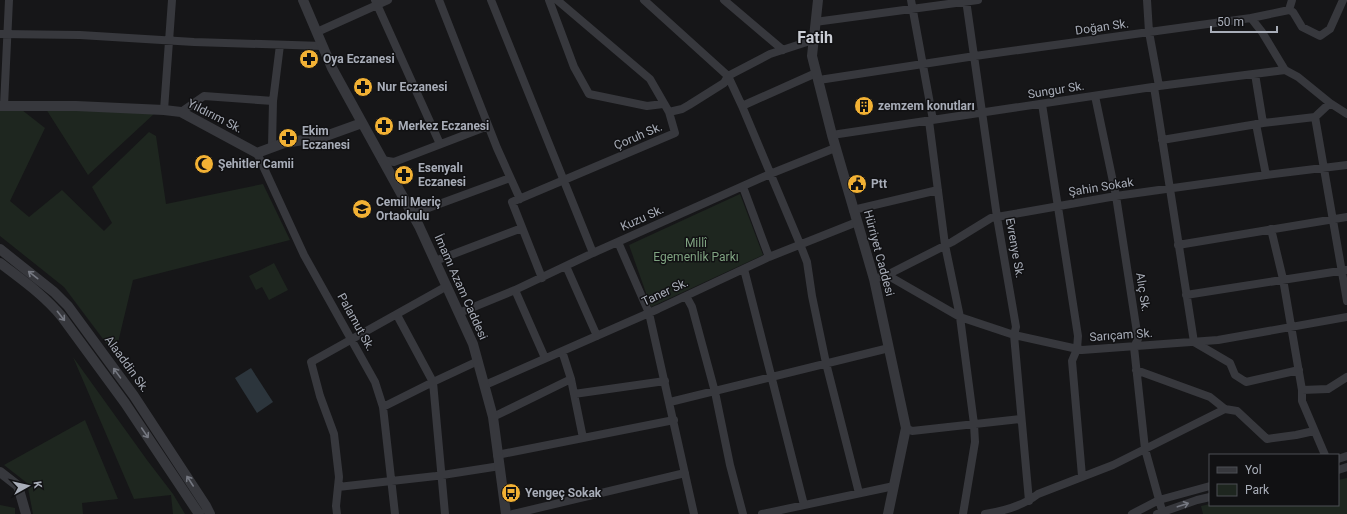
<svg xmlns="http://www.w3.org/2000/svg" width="1347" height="514" font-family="Roboto,sans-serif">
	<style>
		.green { fill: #1e261f }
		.water { fill: #2c353c }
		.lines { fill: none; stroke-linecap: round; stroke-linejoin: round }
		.minor { stroke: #37383d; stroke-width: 8 }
		.tertiary { stroke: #37383d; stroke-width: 10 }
		.oneway { stroke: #757881 }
		.labels { text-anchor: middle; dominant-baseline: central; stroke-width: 3; stroke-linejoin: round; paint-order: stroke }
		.street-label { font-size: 12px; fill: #a8adb8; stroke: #111113 }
		.poi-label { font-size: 12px; font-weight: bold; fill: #a8adb8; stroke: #111113; text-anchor: start }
		.park-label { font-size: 12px; fill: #7fa381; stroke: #111113 }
		.district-label { font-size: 16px; font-weight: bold; fill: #c9ccd4; stroke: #111113 }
	</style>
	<rect width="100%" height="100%" fill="#161618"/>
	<path class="green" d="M46 109 155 113 88 175Z
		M0 110H22L45 128 10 201 29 217 62 190 104 231 112 223 92 187 149 132 156 136 166 204 263 184 290 240 133 280 115 355 64 287 0 236Z
		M740 194 763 255 651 307 629 245Z
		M274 263 288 290 269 300 262 287 256 290 249 276Z
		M73 357 147 460 173 494 185 514H173L171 495 134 499Z
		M85 420 118 499 82 503 83 514H33L27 483 4 465Z
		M1347 478V514H1203L1201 506 1210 504 1338 505V480Z
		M0 505 15 508V514H0Z"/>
	<path class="water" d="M251 368 273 402 257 413 235 378Z"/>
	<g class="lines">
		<path class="minor" d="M375 0 440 144
			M439 0 497 148 520 199
			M491 0 593 253
			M549 0 574 67 589 94 647 106 663 104
			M644 0 728 76 742 106 800 244 807 262 812 296 826 363 859 493
			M724 0 783 50
			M911 0 933 120
			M966 0 997 217 1016 327 1014 335 1029 501
			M1147 0 1149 32 1159 86
			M1289 10 1293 12 1302 27 1320 36 1330 29 1343 0
			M1251 18 1289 10 1292 0
			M815 22 978 0
			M317 32 388 0
			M0 34 80 35 194 42 323 46
			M1255 74 1263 123
			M819 80 975 56 1251 18 1262 32 1285 70 1298 77 1330 103 1347 114
			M1154 87 1194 342 1230 363 1235 375 1246 382 1299 370
			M1095 96 1116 196 1138 339 1134 347 1145 449 1163 514
			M1330 103 1315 117 1347 301
			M1042 104 1078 336 1077 349 1072 361 1082 476
			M4 106 9 0
			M742 106 816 73
			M164 110 172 0
			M181 112 204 96 273 101
			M669 112 682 109 689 105 724 83 728 76 770 54 813 40
			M929 121 945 245 960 317 974 424 975 442 963 514
			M1256 124 1266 175
			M832 135 1159 86 1285 70
			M1162 140 1263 123 1315 117
			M272 147 273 101 280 45
			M257 153 304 255 375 382 383 407 395 514
			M382 160 394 162 488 126
			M743 187 769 257
			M853 210 938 190
			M412 214 510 178
			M1271 229 1283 279 1302 390V401L1325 455
			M618 242 649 313 694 514
			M1178 245 1347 217
			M435 261 522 228
			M566 266 597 336
			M744 269 804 505
			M887 275 960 317 1014 335 1082 350 1218 340 1347 317
			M542 278 512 202 675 133 669 112 650 79 557 0
			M874 279 887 275 952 242 991 218 1116 196 1266 175 1347 165
			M515 290 545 358
			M1186 295 1346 270
			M686 296 692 307 715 392 730 465 743 514
			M459 313 515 290 593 253 770 174 835 148
			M397 315 433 382 445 514
			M562 351 571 379 583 438
			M1136 370 1210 397 1225 409
			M485 385 658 309 769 257 857 222
			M1302 390 1328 389 1347 377
			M574 394 665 381
			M670 402 889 348
			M383 407 433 382 478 361
			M1225 409 1237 411 1267 439 1296 435 1314 431
			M493 417 571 379
			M906 428 912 431 1021 419
			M497 455 674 420
			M1338 459 1347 456
			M1338 470 1347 467
			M338 487 436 476 500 466
			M337 514 336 506 339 477 334 434 320 396 311 362 447 286
			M513 514 685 473
			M762 514 894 486
			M985 514C1004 511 1023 506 1038 494L1113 465 1225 409
			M1132 514 1159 500 1210 486
			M1157 514 1197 500 1210 497"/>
		<path class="tertiary" d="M303 0 332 68 419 226 473 344 493 417 506 514
			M818 0 812 56 832 135 874 279 906 428 888 514
			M0 106H76L164 110 181 112 257 153 284 143 323 137 362 123
			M0 249 54 292 68 306 134 396 206 506 210 514
			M0 263C22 280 44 295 62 317L125 403 199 514
			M0 472 18 486 26 514"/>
	</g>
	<defs><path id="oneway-shaft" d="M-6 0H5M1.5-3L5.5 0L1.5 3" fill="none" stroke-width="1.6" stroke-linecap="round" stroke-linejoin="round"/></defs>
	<g class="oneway">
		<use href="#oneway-shaft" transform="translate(33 275) rotate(-142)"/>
		<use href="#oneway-shaft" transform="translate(61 316) rotate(52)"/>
		<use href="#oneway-shaft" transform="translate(117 373) rotate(-126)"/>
		<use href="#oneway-shaft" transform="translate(145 433) rotate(56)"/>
		<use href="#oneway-shaft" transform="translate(190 481) rotate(-123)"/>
		<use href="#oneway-shaft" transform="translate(1183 505) rotate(-18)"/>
	</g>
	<defs>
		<g id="pharmacy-disc" transform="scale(1)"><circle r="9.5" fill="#f2b134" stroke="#111113"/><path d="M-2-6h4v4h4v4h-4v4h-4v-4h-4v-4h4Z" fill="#111"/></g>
		<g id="building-disc" transform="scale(1)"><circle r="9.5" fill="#f2b134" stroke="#111113"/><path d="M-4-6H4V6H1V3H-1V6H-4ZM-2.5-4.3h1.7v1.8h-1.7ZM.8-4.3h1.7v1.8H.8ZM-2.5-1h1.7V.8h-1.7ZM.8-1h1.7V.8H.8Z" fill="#111"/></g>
		<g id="mosque-disc" transform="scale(1)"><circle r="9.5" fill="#f2b134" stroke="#111113"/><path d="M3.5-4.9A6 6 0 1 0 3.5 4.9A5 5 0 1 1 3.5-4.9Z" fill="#111"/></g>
		<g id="civic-disc" transform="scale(1)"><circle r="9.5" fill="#f2b134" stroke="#111113"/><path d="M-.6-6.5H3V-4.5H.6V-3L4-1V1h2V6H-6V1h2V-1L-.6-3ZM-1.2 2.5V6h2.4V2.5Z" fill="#111"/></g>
		<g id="school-disc" transform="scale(1)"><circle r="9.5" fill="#f2b134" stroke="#111113"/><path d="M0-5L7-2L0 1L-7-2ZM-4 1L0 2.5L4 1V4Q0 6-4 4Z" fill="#111"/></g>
		<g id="bus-disc" transform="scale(1)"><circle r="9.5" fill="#f2b134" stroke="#111113"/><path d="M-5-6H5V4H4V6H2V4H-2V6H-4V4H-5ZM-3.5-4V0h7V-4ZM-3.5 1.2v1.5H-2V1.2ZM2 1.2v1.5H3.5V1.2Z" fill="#111"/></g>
	</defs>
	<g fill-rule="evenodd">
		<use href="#pharmacy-disc" x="309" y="59"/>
		<use href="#pharmacy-disc" x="363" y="87"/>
		<use href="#building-disc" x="864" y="106"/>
		<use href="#pharmacy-disc" x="384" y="126"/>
		<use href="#pharmacy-disc" x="288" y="138"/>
		<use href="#mosque-disc" x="204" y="164"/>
		<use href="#pharmacy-disc" x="404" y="175"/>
		<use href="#civic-disc" x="857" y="184"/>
		<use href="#school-disc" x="362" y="209"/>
		<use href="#bus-disc" x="511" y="493"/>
	</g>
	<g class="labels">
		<g class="street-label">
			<text transform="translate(1102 27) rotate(-8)">Doğan Sk.</text>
			<text transform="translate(1056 90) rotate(-9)">Sungur Sk.</text>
			<text transform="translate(215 116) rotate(27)">Yıldırım Sk.</text>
			<text transform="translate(638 136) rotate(-23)">Çoruh Sk.</text>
			<text transform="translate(1101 187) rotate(-9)">Şahin Sokak</text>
			<text transform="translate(642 218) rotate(-24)">Kuzu Sk.</text>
			<text transform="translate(1015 248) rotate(80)">Evrenye Sk.</text>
			<text transform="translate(879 253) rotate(75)">Hürriyet Caddesi</text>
			<text transform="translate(461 287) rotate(66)">İmamı Azam Caddesi</text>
			<text transform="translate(665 292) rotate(-25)">Taner Sk.</text>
			<text transform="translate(1143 292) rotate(81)">Alıç Sk.</text>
			<text transform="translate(356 322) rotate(61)">Palamut Sk.</text>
			<text transform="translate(1121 335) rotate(-4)">Sarıçam Sk.</text>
			<text transform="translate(127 364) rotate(54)">Alaaddin Sk.</text>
		</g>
		<g class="poi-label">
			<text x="323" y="59">Oya Eczanesi</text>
			<text x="377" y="87">Nur Eczanesi</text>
			<text x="878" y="106">zemzem konutları</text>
			<text x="398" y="126">Merkez Eczanesi</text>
			<text x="302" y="131">Ekim<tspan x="302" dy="14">Eczanesi</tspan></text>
			<text x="218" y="164">Şehitler Camii</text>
			<text x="418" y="168">Esenyalı<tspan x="418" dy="14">Eczanesi</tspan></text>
			<text x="871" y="184">Ptt</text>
			<text x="376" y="202">Cemil Meriç<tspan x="376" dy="14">Ortaokulu</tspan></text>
			<text x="525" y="493">Yengeç Sokak</text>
		</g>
		<g class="park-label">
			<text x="696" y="243">Millî<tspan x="696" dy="14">Egemenlik Parkı</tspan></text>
		</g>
		<g class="district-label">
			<text x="815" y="37">Fatih</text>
		</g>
	</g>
	<rect x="1209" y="454" width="130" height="52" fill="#111113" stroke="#4d4f55"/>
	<rect x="1217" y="467" width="20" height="6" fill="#37383d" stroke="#4d4f55"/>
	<text x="1245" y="474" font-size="12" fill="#a8adb8">Yol</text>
	<rect x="1217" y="484" width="20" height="12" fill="#1e261f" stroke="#4d4f55"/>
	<text x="1245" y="494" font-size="12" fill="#a8adb8">Park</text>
	<g transform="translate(28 486) rotate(82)" stroke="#111113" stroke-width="3" paint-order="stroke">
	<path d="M0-3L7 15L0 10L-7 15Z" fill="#a8adb8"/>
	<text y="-6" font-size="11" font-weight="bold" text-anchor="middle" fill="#a8adb8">K</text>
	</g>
	<path d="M1211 26v6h66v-6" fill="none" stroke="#a8adb8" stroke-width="2"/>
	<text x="1217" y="26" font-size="12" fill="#a8adb8" stroke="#111113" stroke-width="3" paint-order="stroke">50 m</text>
</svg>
